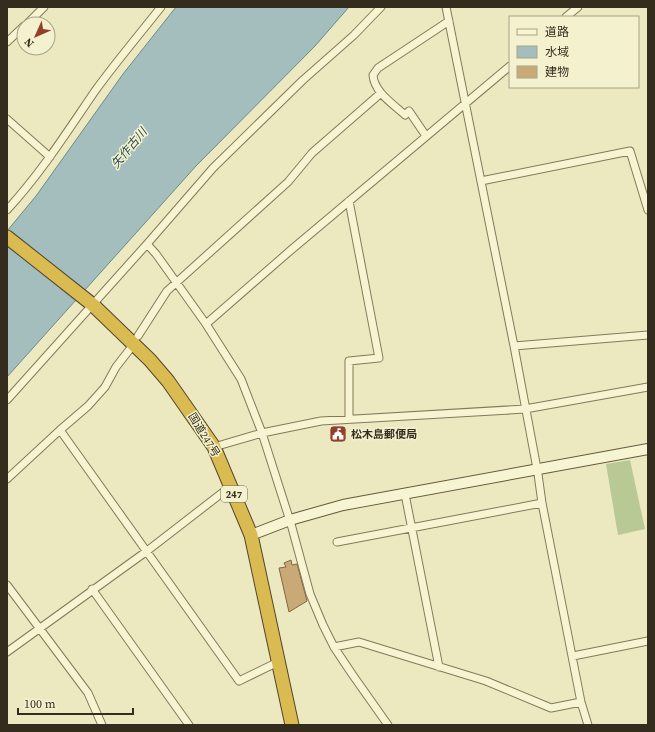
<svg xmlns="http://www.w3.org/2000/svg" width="655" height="732" font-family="'Source Serif 4','Noto Sans JP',serif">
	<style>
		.green { fill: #b8c995 }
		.water { fill: #a3bebc; stroke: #6a8b8a }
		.building { fill: #c9aa77; stroke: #82683f }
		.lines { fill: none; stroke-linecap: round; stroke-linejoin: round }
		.street-casing { stroke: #847959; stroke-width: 9 }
		.secondary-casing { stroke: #665a3c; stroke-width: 12 }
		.highway-casing { stroke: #52462d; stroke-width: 15 }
		.street { stroke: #f7f4d2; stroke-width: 7 }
		.secondary { stroke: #f7f4d2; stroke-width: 10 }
		.highway { stroke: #d9bb52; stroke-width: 13 }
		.labels { text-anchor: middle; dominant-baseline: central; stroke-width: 3; stroke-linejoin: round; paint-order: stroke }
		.shield { fill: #f4f1cf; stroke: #6e6852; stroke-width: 1 }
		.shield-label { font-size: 10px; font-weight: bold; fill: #342d1d }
		.poi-label { font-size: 11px; font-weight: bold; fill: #342d1d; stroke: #f4f1cf; text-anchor: start }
		.street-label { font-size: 11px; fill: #342d1d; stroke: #f4f1cf }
		.water-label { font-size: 12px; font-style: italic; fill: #2c4e53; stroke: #f4f1cf }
	</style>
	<rect width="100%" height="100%" fill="#ece8c0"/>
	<path class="green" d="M630 460 645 529 618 535 606 464Z"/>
	<path class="water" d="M176 7H349L315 46 196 166 7 377V231L36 196 123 74Z"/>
	<path class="building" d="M291 560 292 565 297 564 307 601 289 612 279 568 286 567 284 563Z"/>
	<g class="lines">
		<g class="street-casing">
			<path id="street" d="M446 7 514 346 538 474 542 503 581 702 588 725
				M566 17 578 7
				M27 24 44 7
				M7 42 24 26
				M7 119 50 157
				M426 136 409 111 405 115C393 104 374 92 373 75L378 68 449 21
				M481 181 630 151 648 210
				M7 210C41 173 67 132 95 91 116 62 139 35 161 7
				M147 244 156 254 206 324 241 379 262 433 291 524 310 594 323 625 334 647 352 674 388 725
				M206 324 291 250 510 66
				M138 336 167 291 288 182 312 153 381 93
				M514 346 648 335
				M7 400 147 244 213 168 303 80 354 35 381 7
				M349 419V361L379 358 349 201
				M60 430 239 681 278 662
				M214 447 262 433 321 421 525 409 648 387
				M7 479 60 430 88 406 105 387 116 367 130 349
				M405 494 439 667
				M337 542 542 503
				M7 585 88 693 102 725
				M92 589 189 725
				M334 647 359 642 486 681 551 708 581 702
				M7 652 147 551 231 486
				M573 656 648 641"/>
		</g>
		<g class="secondary-casing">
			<path id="secondary" d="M251 535 290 520 343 505 648 449"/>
		</g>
		<g class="highway-casing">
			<path id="highway" d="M7 237 93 305 150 360 168 381 214 447 251 535 292 725"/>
		</g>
		<use href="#street" class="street"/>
		<use href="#secondary" class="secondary"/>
		<use href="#highway" class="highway"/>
	</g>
	<defs>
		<g id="civic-square" transform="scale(0.9)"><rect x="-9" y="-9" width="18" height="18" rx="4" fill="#91402b" stroke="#f4f1cf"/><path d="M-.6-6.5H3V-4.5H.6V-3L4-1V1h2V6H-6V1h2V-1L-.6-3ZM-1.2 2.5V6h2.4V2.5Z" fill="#fff"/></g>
	</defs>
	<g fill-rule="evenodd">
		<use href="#civic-square" x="338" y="434"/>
	</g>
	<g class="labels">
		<rect class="shield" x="221" y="486" width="26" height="16" rx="3"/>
		<g class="shield-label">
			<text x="234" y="494">247</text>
		</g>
		<g class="poi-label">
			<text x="351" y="434">松木島郵便局</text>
		</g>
		<g class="street-label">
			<text transform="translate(204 435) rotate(58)">国道247号</text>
		</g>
		<g class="water-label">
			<text transform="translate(129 148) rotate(-50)">矢作古川</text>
		</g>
	</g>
	<rect width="655" height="732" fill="none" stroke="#342d1d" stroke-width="16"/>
	<rect x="509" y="16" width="130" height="72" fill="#f4f1cf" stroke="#a7a388"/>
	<rect x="517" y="29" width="20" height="6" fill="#f7f4d2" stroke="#a7a388"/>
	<text x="545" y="36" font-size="12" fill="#342d1d">道路</text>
	<rect x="517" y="46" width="20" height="12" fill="#a3bebc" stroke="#a7a388"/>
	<text x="545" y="56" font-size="12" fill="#342d1d">水域</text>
	<rect x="517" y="66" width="20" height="12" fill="#c9aa77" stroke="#a7a388"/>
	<text x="545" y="76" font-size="12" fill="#342d1d">建物</text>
	<g transform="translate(36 36) rotate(225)"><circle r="19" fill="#f4f1cf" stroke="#a7a388"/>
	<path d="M0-3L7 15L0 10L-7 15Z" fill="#91402b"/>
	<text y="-6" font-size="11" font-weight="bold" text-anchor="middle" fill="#342d1d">N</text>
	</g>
	<path d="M18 708v6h115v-6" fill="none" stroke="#342d1d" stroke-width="2"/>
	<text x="24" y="708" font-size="12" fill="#342d1d" stroke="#f4f1cf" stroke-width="3" paint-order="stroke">100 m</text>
</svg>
